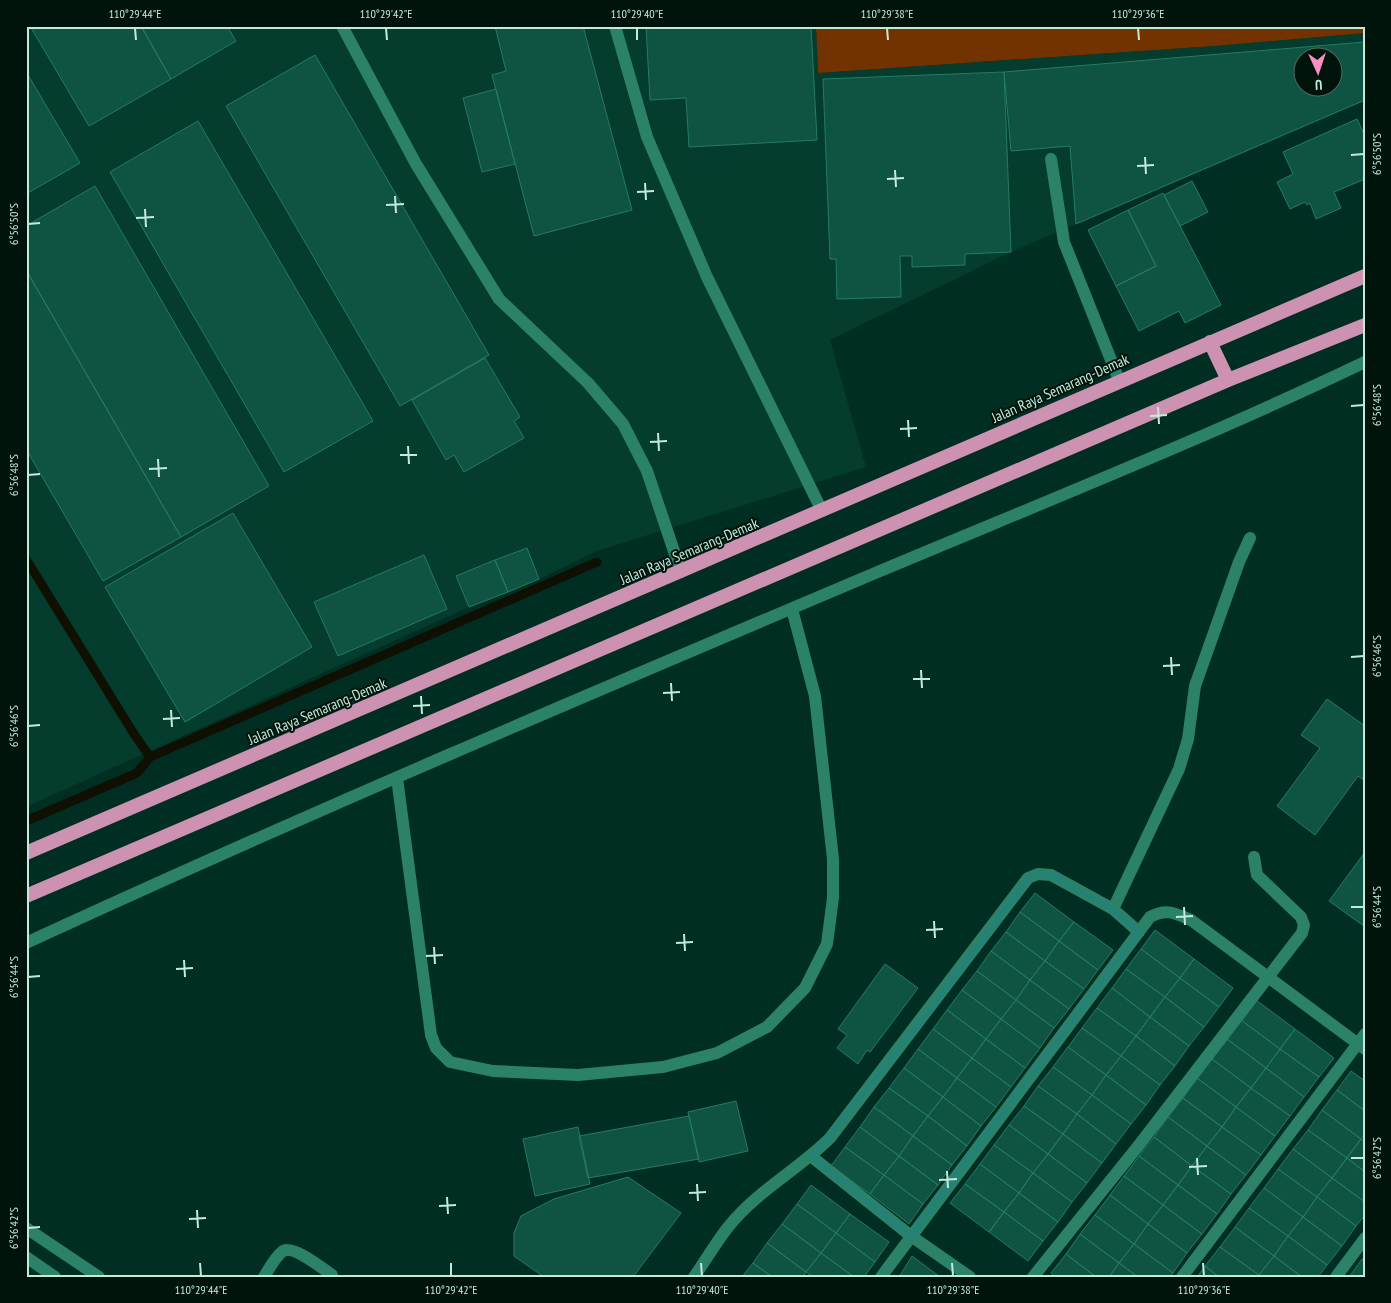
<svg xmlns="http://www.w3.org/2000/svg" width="1391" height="1303" font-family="'PT Sans Narrow',sans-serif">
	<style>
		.built { fill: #043c2e; fill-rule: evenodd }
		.green { fill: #733300 }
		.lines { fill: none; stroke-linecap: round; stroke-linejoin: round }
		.stream { stroke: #0f0f02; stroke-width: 9 }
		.building { fill: #0f5442; stroke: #247c63; fill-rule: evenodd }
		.service { stroke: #2c8269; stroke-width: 12 }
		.minor { stroke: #2c8269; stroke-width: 12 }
		.trunk { stroke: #cd92b1; stroke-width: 14 }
		.marked { fill: none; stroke: #218279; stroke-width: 4; stroke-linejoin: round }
		.ticks { fill: none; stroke: #c3eadb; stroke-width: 2 }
		.labels { text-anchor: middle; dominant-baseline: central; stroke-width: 4; stroke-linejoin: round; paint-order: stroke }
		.street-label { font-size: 15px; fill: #c3eadb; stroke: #00140c }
		.neatline { fill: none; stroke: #c3eadb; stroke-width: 2 }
		.ticks-label { font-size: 12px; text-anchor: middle; fill: #c3eadb }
	</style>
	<rect width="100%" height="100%" fill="#002e22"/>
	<path class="built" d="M26 26H816L818 73 1214 46 1365 33V100L1011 252 830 340 866 467 597 551 539 579 469 607 26 807ZM1304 58H1334V88H1304Z"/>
	<path class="green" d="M816 26H1365V33L1214 46 818 73Z"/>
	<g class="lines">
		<path class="stream" d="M26 559 134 734 150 757
			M26 821 137 773 150 757 597 562"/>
	</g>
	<path class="building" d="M30 26H141L171 79 89 126Z
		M141 26H227L236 41 171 79Z
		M495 26H583L632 210 534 236 492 75 506 71Z
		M646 26H811L817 140 689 147 686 98 650 100Z
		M1365 42V100L1076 224 1070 146 1011 151 1004 72ZM1304 58H1334V88H1304Z
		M315 55 489 355 400 406 226 106Z
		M1004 72 1011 252 965 254V265L912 267V256H900L901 297 837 299 836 259H830L823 79Z
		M28 75 80 163 26 194V77Z
		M496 89 515 164 482 172 463 98Z
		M1357 119 1365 136V179L1334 192 1341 208 1316 219 1310 203 1307 205 1305 202 1290 209 1277 182 1293 174 1283 152Z
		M198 121 373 421 284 472 110 172Z
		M1192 181 1208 212 1180 226 1164 195Z
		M95 186 269 486 181 537 26 270V226Z
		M1163 193 1221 305 1185 323 1179 311 1139 331 1116 286 1156 266 1128 210Z
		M1128 210 1156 266 1116 286 1088 230Z
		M26 270 181 537 103 581 26 449Z
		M485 358 520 417 514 421 524 438 464 472 454 455 446 460 412 400Z
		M233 513 312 647 185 722 105 587Z
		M527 548 539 579 508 592 495 560Z
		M424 555 447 609 338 656 314 602Z
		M495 560 508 592 469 607 456 576Z
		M1327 699 1365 726V781L1358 776 1315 835 1277 806 1320 748 1301 735Z
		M1365 852V926H1364L1329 901Z
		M1035 893 1074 922 1059 941 1020 912Z
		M1020 912 1059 941 1045 961 1006 932Z
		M1074 922 1113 950 1098 970 1059 941Z
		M1155 930 1194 959 1180 978 1141 949Z
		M1006 932 1045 961 1030 980 991 951Z
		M1059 941 1098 970 1084 989 1045 961Z
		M1141 949 1180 978 1165 997 1126 969Z
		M991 951 1030 980 1016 1000 977 971Z
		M1194 959 1233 988 1219 1007 1180 978Z
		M1045 961 1084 989 1069 1009 1030 980Z
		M885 964 918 988 870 1052 867 1050 858 1064 837 1048 847 1035 838 1029Z
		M1126 969 1165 997 1150 1017 1112 988Z
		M977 971 1016 1000 1001 1019 962 990Z
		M1180 978 1219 1007 1204 1027 1165 997Z
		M1030 980 1069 1009 1054 1028 1016 1000Z
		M1112 988 1150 1017 1136 1036 1097 1008Z
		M962 990 1001 1019 986 1039 947 1010Z
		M1165 997 1204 1027 1189 1046 1150 1017Z
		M1016 1000 1054 1028 1040 1048 1001 1019Z
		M1256 1000 1295 1029 1280 1049 1241 1020Z
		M1097 1008 1136 1036 1121 1056 1082 1028Z
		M947 1010 986 1039 972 1058 933 1029Z
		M1150 1017 1189 1046 1175 1066 1136 1036Z
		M1001 1019 1040 1048 1025 1068 986 1039Z
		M1241 1020 1280 1049 1266 1068 1227 1039Z
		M1082 1028 1121 1056 1106 1075 1068 1047Z
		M933 1029 972 1058 957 1078 918 1049Z
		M1295 1029 1334 1058 1319 1077 1280 1049Z
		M1136 1036 1175 1066 1160 1085 1121 1056Z
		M986 1039 1025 1068 1011 1087 972 1058Z
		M1227 1039 1266 1068 1251 1088 1212 1059Z
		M1068 1047 1106 1075 1092 1095 1053 1067Z
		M918 1049 957 1078 943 1097 904 1068Z
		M1280 1049 1319 1077 1304 1097 1266 1068Z
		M1121 1056 1160 1085 1146 1105 1106 1075Z
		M972 1058 1011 1087 996 1107 957 1078Z
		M1212 1059 1251 1088 1236 1107 1197 1078Z
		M1053 1067 1092 1095 1077 1114 1038 1086Z
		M904 1068 943 1097 928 1116 889 1088Z
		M1266 1068 1304 1097 1290 1116 1251 1088Z
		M1351 1071 1365 1081V1111L1337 1090Z
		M1106 1075 1146 1105 1131 1124 1092 1095Z
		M957 1078 996 1107 981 1126 943 1097Z
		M1197 1078 1236 1107 1222 1127 1183 1098Z
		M1038 1086 1077 1114 1063 1134 1024 1106Z
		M889 1088 928 1116 913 1136 874 1107Z
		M1251 1088 1290 1116 1275 1136 1236 1107Z
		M1337 1090 1365 1111V1134L1361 1139 1322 1110Z
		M1092 1095 1131 1124 1116 1144 1077 1114Z
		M943 1097 981 1126 967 1146 928 1116Z
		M1183 1098 1222 1127 1207 1146 1168 1117Z
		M736 1101 748 1151 699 1162 688 1112Z
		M1024 1106 1063 1134 1048 1154 1009 1125Z
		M874 1107 913 1136 899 1156 860 1127Z
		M1236 1107 1275 1136 1261 1155 1222 1127Z
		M1322 1110 1361 1139 1347 1158 1308 1130Z
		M1077 1114 1116 1144 1102 1163 1063 1134Z
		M689 1116 699 1159 588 1178 579 1136Z
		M928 1116 967 1146 952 1165 913 1136Z
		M1168 1117 1207 1146 1192 1166 1154 1137Z
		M1009 1125 1048 1154 1033 1173 994 1145Z
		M578 1127 590 1184 535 1196 523 1139Z
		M860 1127 899 1156 884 1175 845 1147Z
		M1222 1127 1261 1155 1246 1175 1207 1146Z
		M1308 1130 1347 1158 1332 1178 1293 1149Z
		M1063 1134 1102 1163 1087 1183 1048 1154Z
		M913 1136 952 1165 938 1185 899 1156Z
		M1154 1137 1192 1166 1178 1185 1139 1156Z
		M1361 1139 1365 1141V1172L1347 1158Z
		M994 1145 1033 1173 1019 1193 980 1164Z
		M1207 1146 1246 1175 1231 1194 1192 1166Z
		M845 1147 884 1175 870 1194 831 1166Z
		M1293 1149 1332 1178 1317 1197 1278 1169Z
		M1048 1154 1087 1183 1072 1202 1033 1173Z
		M899 1156 938 1185 923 1204 884 1175Z
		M1139 1156 1178 1185 1163 1205 1124 1176Z
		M1347 1158 1365 1172V1202L1332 1178Z
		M980 1164 1019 1193 1004 1212 965 1184Z
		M1192 1166 1231 1194 1217 1214 1178 1185Z
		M1278 1169 1317 1197 1303 1217 1264 1188Z
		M1033 1173 1072 1202 1058 1222 1019 1193Z
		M884 1175 923 1204 909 1224 870 1194Z
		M1124 1176 1163 1205 1148 1224 1110 1195Z
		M628 1177 681 1213 633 1277H544L514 1256V1233L521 1216 554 1199Z
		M1332 1178 1365 1202V1215L1356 1226 1317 1197Z
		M965 1184 1004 1212 989 1232 950 1203Z
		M811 1185 850 1214 836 1233 797 1204Z
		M1178 1185 1217 1214 1202 1234 1163 1205Z
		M1264 1188 1303 1217 1288 1236 1249 1208Z
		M1019 1193 1058 1222 1043 1241 1004 1212Z
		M1110 1195 1148 1224 1134 1244 1095 1215Z
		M1317 1197 1356 1226 1342 1246 1303 1217Z
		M797 1204 836 1233 821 1253 782 1224Z
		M1163 1205 1202 1234 1187 1253 1148 1224Z
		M1249 1208 1288 1236 1274 1256 1235 1227Z
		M1004 1212 1043 1241 1028 1261 989 1232Z
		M850 1214 889 1242 875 1262 836 1233Z
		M1095 1215 1134 1244 1119 1263 1080 1234Z
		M1303 1217 1342 1246 1327 1265 1288 1236Z
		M782 1224 821 1253 806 1272 767 1243Z
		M1148 1224 1187 1253 1173 1273 1134 1244Z
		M1235 1227 1274 1256 1259 1275 1220 1247Z
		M836 1233 875 1262 864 1277H854L821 1253Z
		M1080 1234 1119 1263 1109 1277H1096L1066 1254Z
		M1288 1236 1327 1265 1318 1277H1302L1274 1256Z
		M767 1243 806 1272 803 1277H772L753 1263Z
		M1134 1244 1173 1273 1170 1277H1138L1119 1263Z
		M1220 1247 1259 1275 1258 1277H1219L1205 1266Z
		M821 1253 854 1277H813L806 1272Z
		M1066 1254 1096 1277H1055L1051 1273Z
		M912 1256 940 1277H899Z
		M1274 1256 1302 1277H1261L1259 1275Z
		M1362 1259 1365 1261V1277H1349Z
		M753 1263 772 1277H742Z
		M1119 1263 1138 1277H1109Z
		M1205 1266 1219 1277H1197Z"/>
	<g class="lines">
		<path class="service" d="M342 26 416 164 499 299 588 383 623 424 647 471 681 572
			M615 26 647 137 707 277 822 511
			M1051 159 1064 242 1119 380
			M397 778 431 1035 436 1048 450 1062 493 1071 578 1075 663 1067 717 1053 767 1027 805 988 827 944 833 898V859L815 696 792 609"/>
		<path class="minor" d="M1113 909 1179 769 1188 739 1195 686 1239 562 1250 538
			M26 943C308 813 594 692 880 571 1042 503 1206 438 1365 362
			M812 1157 911 1236 970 1277
			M26 1228 99 1277
			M26 1257 55 1277
			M264 1277C269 1269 275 1257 283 1251 293 1245 322 1268 332 1275
			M694 1277C706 1260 716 1242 729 1226 757 1191 799 1169 830 1138L1028 878 1038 874 1051 875 1113 909 1139 932
			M881 1277 1150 917C1166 908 1175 913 1191 920L1365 1049
			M1033 1277 1139 1145 1302 933 1304 925 1301 917 1257 875 1254 857
			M1182 1277 1365 1034
			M1336 1277 1365 1238"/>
		<path class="trunk" d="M1210 342 1228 380
			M26 853C473 663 918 466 1365 276
			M26 896 1228 380 1365 325"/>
	</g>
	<path class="marked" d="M1038 874 1051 875 1113 909 1139 932 911 1236 812 1157 932 1008 1028 878Z"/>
	<path class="ticks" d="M135 28 136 40M386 28 387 40M637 28V40M887 28 888 40M1138 28 1139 40M1351 155 1364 154M1145 157 1146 174M1137 166 1154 165M895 170 896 187M887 179 904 178M645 183 646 200M637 192 654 191M395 196 396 213M386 205 404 204M145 209 146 227M136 218 154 217M28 224 40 223M1351 406 1364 405M1158 407 1159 424M1150 416 1167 415M908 420 909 437M900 429 917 428M658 433 659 451M650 442 667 441M408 446 409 464M400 455H417M158 459 159 477M149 469 167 468M28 475 40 474M1171 657 1172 675M1351 657 1364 656M1163 666 1180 665M921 670 922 688M913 679H930M671 683 672 701M663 693 680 692M421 696 422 714M413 706 430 705M171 710 172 727M163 719 180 718M28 726 40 725M1184 907 1185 925M1351 907H1364M1176 917 1193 916M934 921 935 938M926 930 943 929M684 934 685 951M676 943 693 942M434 947 435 964M426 956 443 955M184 960 185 977M176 969 193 968M28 977 40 976M1197 1158 1198 1175M1351 1158H1364M1189 1167 1207 1166M947 1171 948 1188M939 1180 957 1179M697 1184 698 1201M689 1193 706 1192M447 1197 448 1214M439 1206 456 1205M197 1210 198 1228M189 1219 206 1218M28 1228 40 1227M200 1263 201 1276M451 1263V1276M701 1263 702 1276M952 1263 953 1276M1203 1263 1204 1276"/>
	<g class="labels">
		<g class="street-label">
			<text transform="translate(1060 388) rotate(-24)">Jalan Raya Semarang-Demak</text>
			<text transform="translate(689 551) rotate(-23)">Jalan Raya Semarang-Demak</text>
			<text transform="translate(317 711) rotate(-23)">Jalan Raya Semarang-Demak</text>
		</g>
	</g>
	<rect width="1391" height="1303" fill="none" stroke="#00140c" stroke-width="55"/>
	<g transform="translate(1318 72) rotate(177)"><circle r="24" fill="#00140c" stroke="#4e6a5f"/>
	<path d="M0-4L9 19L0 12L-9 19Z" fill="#fb8fc4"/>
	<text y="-8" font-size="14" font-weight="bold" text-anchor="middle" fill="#c3eadb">U</text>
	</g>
	<rect x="28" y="28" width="1336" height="1248" class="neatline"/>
	<g class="ticks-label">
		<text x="135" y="18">110°29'44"E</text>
		<text x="386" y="18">110°29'42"E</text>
		<text x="637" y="18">110°29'40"E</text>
		<text x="887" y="18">110°29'38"E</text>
		<text x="1138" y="18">110°29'36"E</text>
		<text transform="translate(1377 154) rotate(-90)" y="4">6°56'50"S</text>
		<text transform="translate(14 224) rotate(-90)" y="4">6°56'50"S</text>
		<text transform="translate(1377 405) rotate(-90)" y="4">6°56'48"S</text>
		<text transform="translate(14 475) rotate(-90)" y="4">6°56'48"S</text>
		<text transform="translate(1377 656) rotate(-90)" y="4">6°56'46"S</text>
		<text transform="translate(14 726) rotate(-90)" y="4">6°56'46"S</text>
		<text transform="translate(1377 907) rotate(-90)" y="4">6°56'44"S</text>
		<text transform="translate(14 977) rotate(-90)" y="4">6°56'44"S</text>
		<text transform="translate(1377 1158) rotate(-90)" y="4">6°56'42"S</text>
		<text transform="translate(14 1228) rotate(-90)" y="4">6°56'42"S</text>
		<text x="201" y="1294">110°29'44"E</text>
		<text x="451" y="1294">110°29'42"E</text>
		<text x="702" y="1294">110°29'40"E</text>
		<text x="953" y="1294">110°29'38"E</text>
		<text x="1204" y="1294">110°29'36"E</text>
	</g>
</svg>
